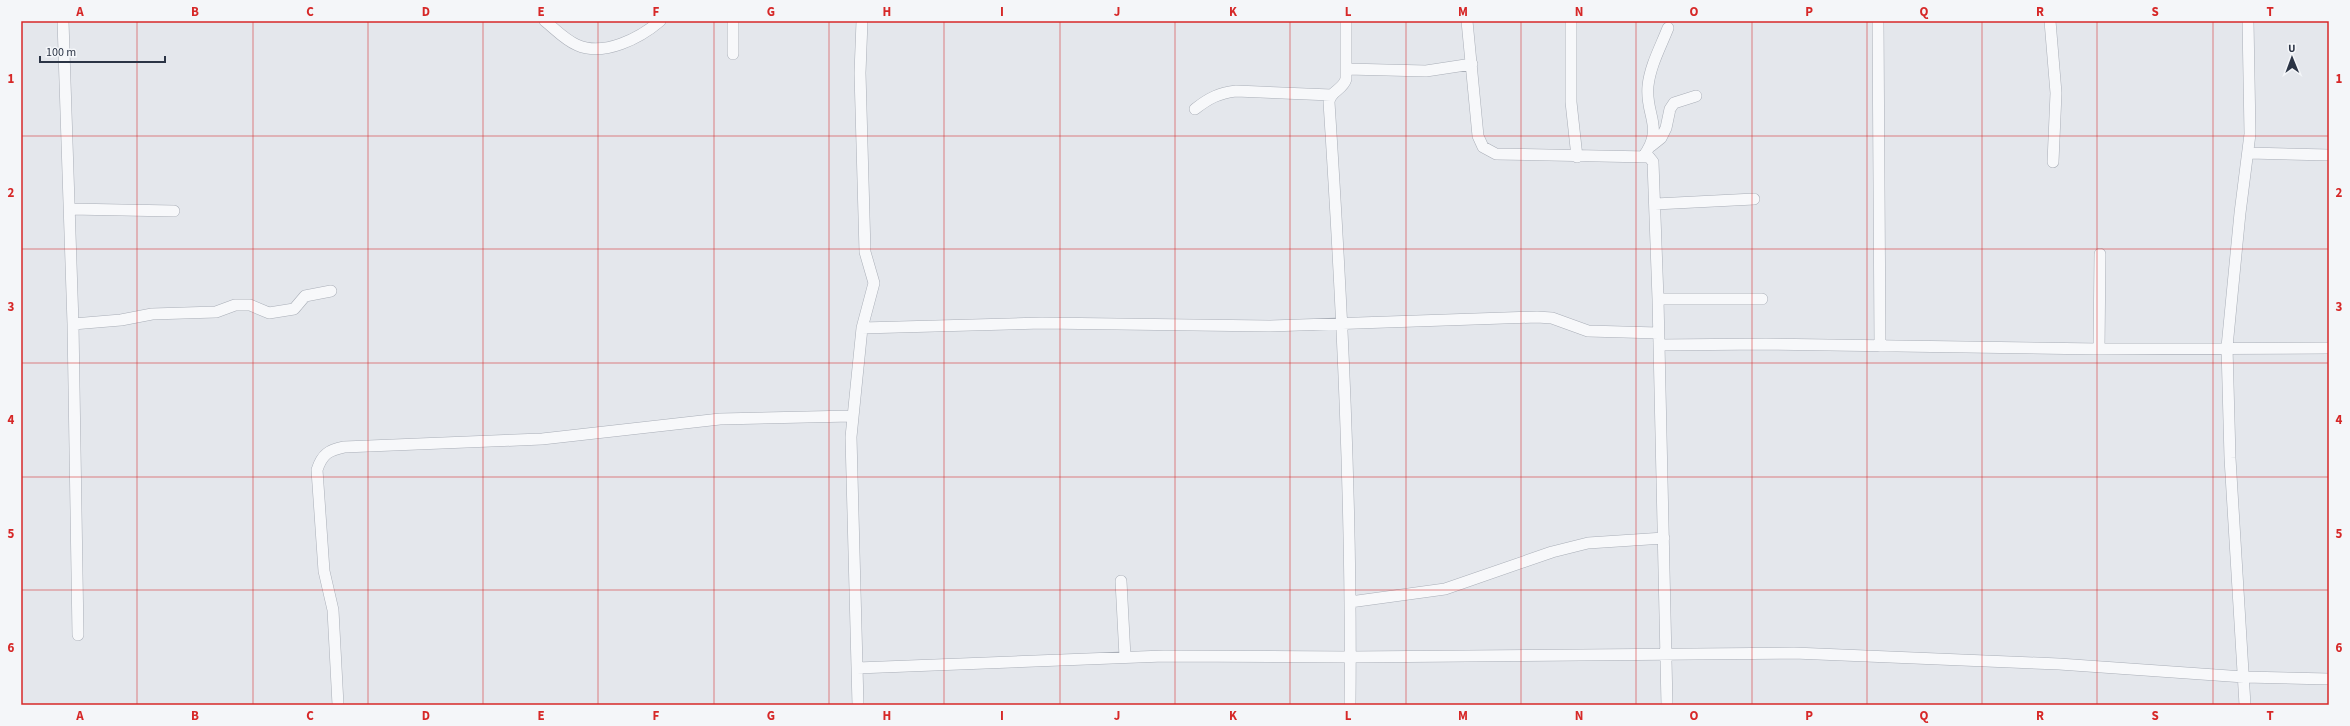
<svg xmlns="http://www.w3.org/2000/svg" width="2350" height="726" font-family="'Source Sans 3',sans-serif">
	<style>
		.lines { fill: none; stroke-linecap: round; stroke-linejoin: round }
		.minor-casing { stroke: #a9aeb7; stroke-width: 12 }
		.minor { stroke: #f7f8fa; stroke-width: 11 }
		.grid { fill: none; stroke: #d62828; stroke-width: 1; stroke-opacity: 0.55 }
		.neatline { fill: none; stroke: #d62828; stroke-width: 1.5 }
		.grid-label { font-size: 13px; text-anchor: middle; font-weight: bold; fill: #d62828 }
	</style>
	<rect width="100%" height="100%" fill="#e4e7ec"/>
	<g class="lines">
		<g class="minor-casing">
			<path id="minor" d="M63 21 73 324 78 635
				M545 21C555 29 565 40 577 45 604 57 640 38 660 21
				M733 21V54
				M1346 21V79C1343 90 1330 91 1329 102 1342 303 1352 504 1350 705
				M1467 21 1478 136 1483 147 1496 154 1649 157 1653 162 1658 299 1667 705
				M1571 21V102L1577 157
				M1878 21 1880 346
				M2050 21 2056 93 2053 162
				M1347 69 1426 71 1472 64
				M1195 109C1209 98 1219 93 1236 91L1331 95
				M1651 146 1661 138 1666 128 1670 109 1674 103 1696 96
				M2249 153 2329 155
				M1643 157C1665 127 1645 116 1648 86 1650 66 1661 46 1668 28
				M1655 204 1754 199
				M70 209 174 211
				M1658 299H1762
				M73 324 121 320 152 314 216 312 235 305H250L269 313 294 309 305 296 331 291
				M862 328 1042 323 1269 326 1537 317 1552 318 1588 331 1658 333
				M1659 345 1766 344 2099 349 2329 348
				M2099 349 2100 254
				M1121 581 1125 657
				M1350 602 1445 589 1552 552 1588 543 1664 538
				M857 668 1164 656 1350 657 1794 653 2059 664 2244 677 2329 679
				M338 705 333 610 324 571 317 470C322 454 329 450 344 447L542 439 720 419 852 416
				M858 705 851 437 862 328 874 283 865 252 860 73 862 21
				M2245 705 2230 458 2227 347 2240 213 2250 134 2248 21"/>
		</g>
		<use href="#minor" class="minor"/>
	</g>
	<path class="grid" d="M137 21V705M253 21V705M368 21V705M483 21V705M598 21V705M714 21V705M829 21V705M944 21V705M1060 21V705M1175 21V705M1290 21V705M1406 21V705M1521 21V705M1636 21V705M1752 21V705M1867 21V705M1982 21V705M2097 21V705M2213 21V705M21 136H2329M21 249H2329M21 363H2329M21 477H2329M21 590H2329"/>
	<rect width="2350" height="726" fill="none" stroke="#f4f6f9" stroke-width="44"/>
	<g transform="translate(2292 58) rotate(359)" stroke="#f4f6f9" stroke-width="3" paint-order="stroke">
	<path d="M0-3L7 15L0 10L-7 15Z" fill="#2b3445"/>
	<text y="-6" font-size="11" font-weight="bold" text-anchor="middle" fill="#2b3445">U</text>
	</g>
	<path d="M40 56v6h125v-6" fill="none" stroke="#2b3445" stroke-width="2"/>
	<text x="46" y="56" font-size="12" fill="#2b3445" stroke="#f4f6f9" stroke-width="3" paint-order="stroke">100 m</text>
	<rect x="22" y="22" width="2306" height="682" class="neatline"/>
	<g class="grid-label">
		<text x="80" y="16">A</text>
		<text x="195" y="16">B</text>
		<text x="310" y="16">C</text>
		<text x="426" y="16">D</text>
		<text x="541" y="16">E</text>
		<text x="656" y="16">F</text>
		<text x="771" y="16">G</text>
		<text x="887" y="16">H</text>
		<text x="1002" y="16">I</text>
		<text x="1117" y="16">J</text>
		<text x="1233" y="16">K</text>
		<text x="1348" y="16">L</text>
		<text x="1463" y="16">M</text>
		<text x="1579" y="16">N</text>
		<text x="1694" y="16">O</text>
		<text x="1809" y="16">P</text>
		<text x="1924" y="16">Q</text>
		<text x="2040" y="16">R</text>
		<text x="2155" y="16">S</text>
		<text x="2270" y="16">T</text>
		<text x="11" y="83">1</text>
		<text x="2339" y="83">1</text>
		<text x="11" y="197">2</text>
		<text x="2339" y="197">2</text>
		<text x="11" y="311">3</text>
		<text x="2339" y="311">3</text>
		<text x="11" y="424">4</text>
		<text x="2339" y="424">4</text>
		<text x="11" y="538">5</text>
		<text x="2339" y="538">5</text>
		<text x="11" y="652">6</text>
		<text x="2339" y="652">6</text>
		<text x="80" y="720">A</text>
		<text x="195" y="720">B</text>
		<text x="310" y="720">C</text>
		<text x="426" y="720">D</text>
		<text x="541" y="720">E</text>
		<text x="656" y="720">F</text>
		<text x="771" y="720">G</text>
		<text x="887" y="720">H</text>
		<text x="1002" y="720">I</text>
		<text x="1117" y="720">J</text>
		<text x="1233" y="720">K</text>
		<text x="1348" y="720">L</text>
		<text x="1463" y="720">M</text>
		<text x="1579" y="720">N</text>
		<text x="1694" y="720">O</text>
		<text x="1809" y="720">P</text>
		<text x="1924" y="720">Q</text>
		<text x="2040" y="720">R</text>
		<text x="2155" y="720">S</text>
		<text x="2270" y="720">T</text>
	</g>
</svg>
